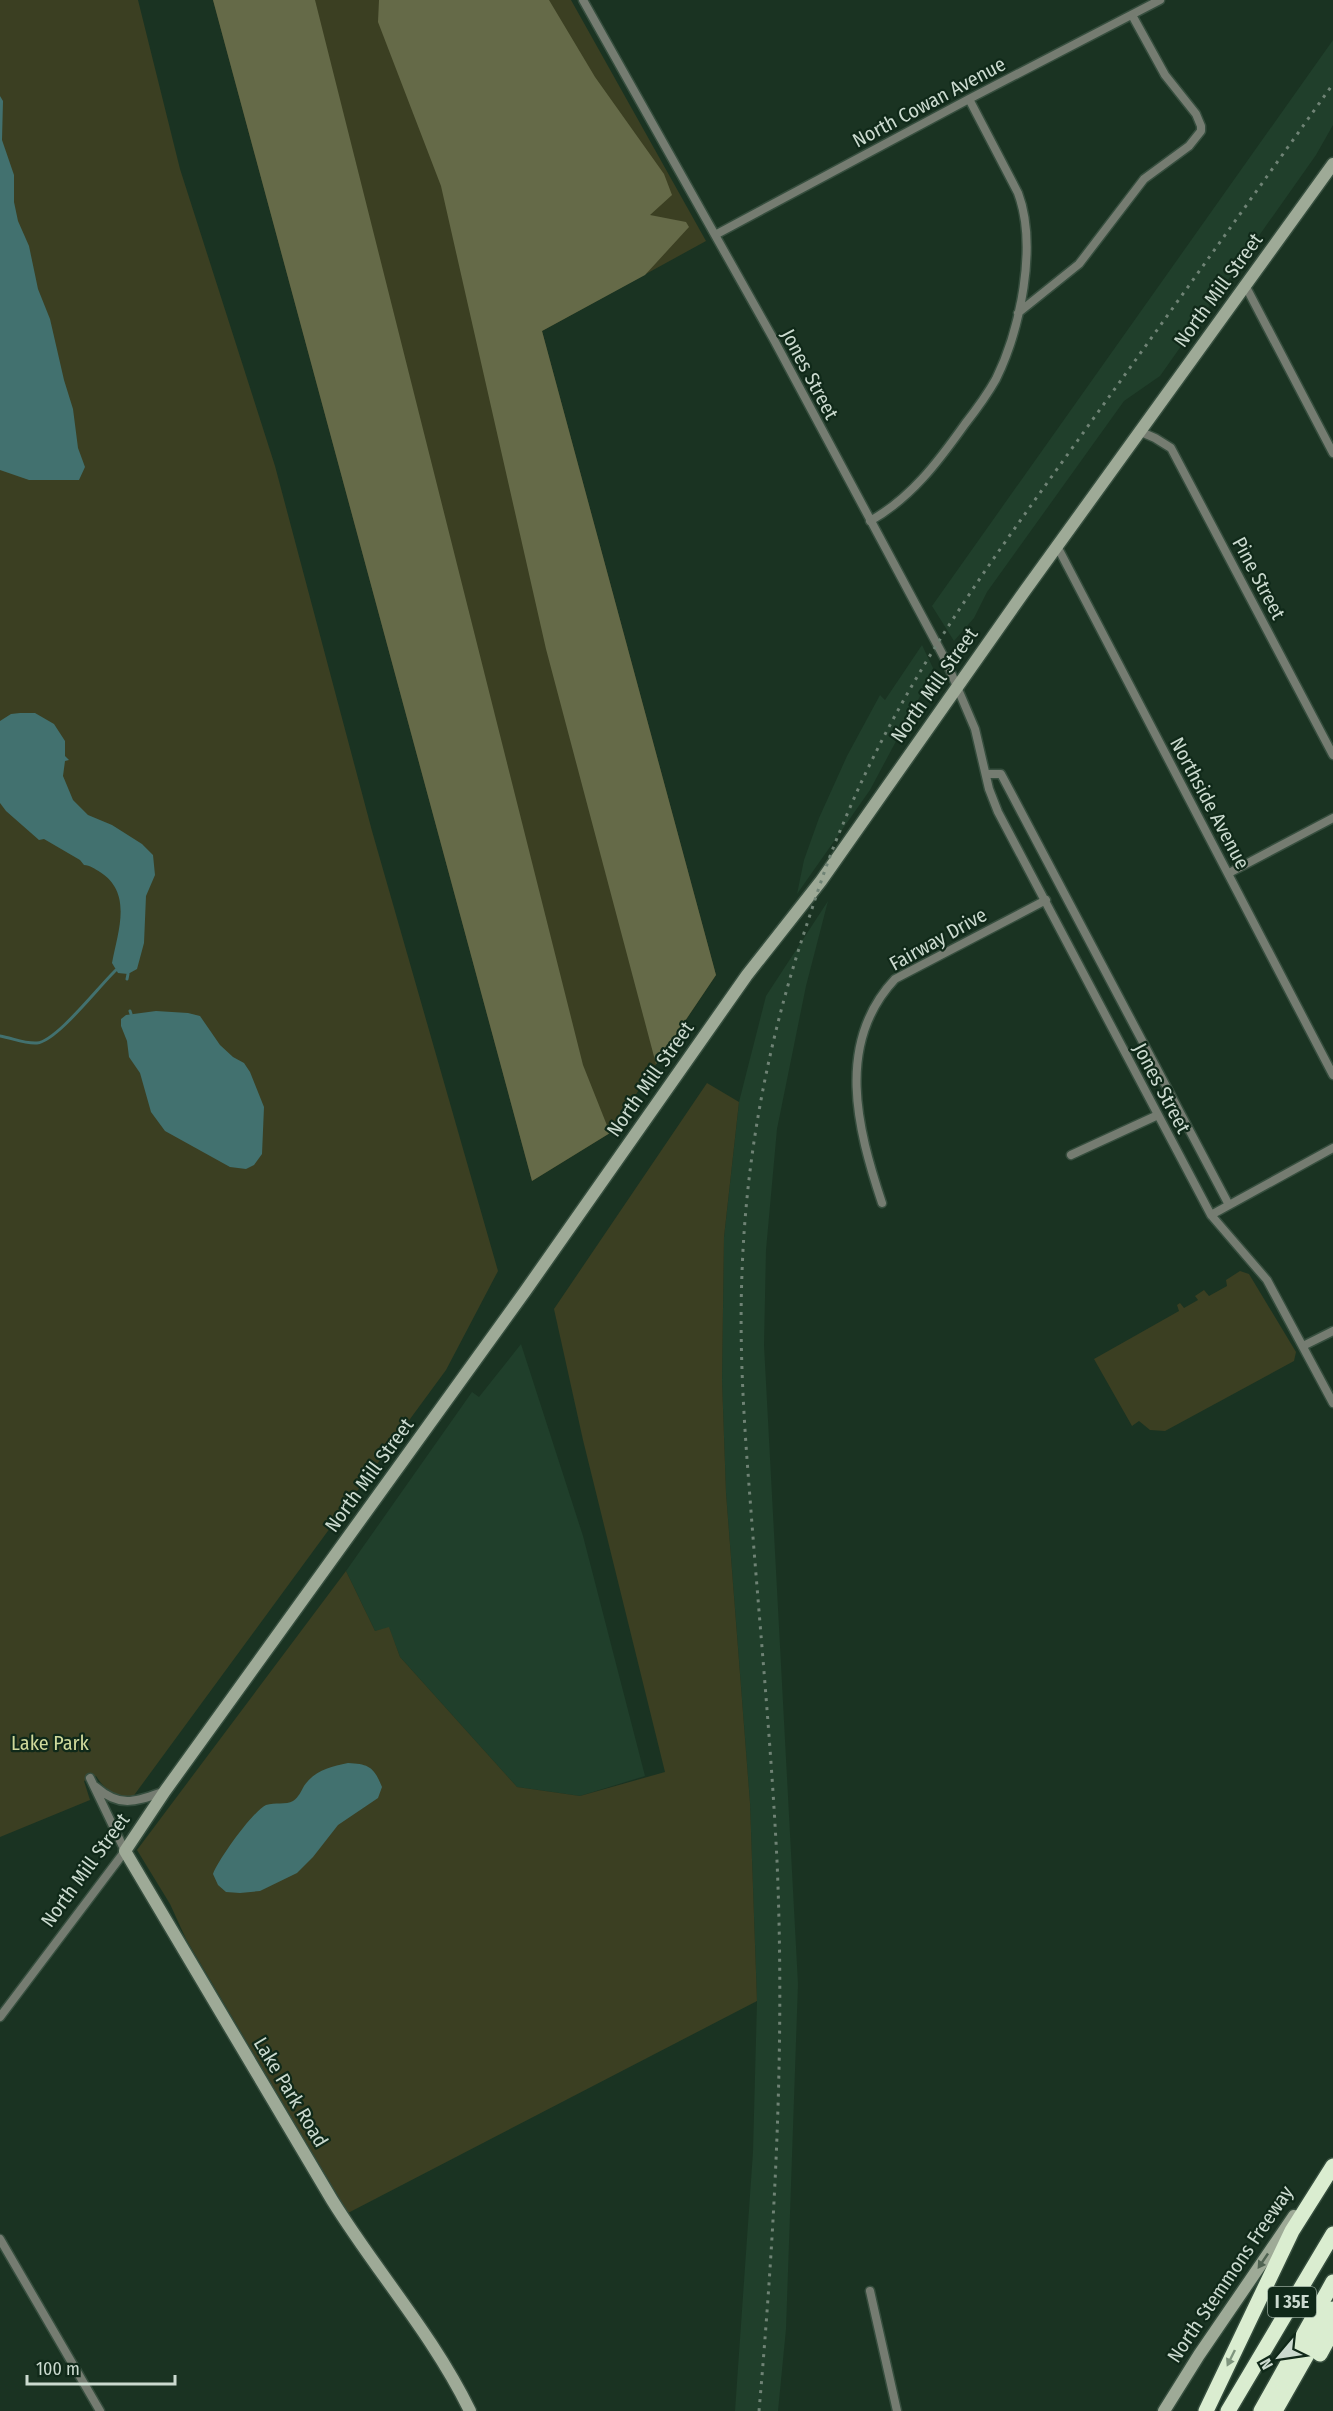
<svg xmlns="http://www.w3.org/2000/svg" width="1333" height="2411" font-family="'Fira Sans Condensed',sans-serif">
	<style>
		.built { fill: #203f2b }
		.green { fill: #3b3f22 }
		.forest { fill: #656a48 }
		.water { fill: #42716f }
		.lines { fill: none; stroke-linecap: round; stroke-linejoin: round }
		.stream { stroke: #42716f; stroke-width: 3 }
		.street-casing { stroke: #364e3e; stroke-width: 11 }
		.secondary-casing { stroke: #364e3e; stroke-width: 15 }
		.highway-casing { stroke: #364e3e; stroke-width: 18 }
		.street { stroke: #757c71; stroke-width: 8 }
		.secondary { stroke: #9eaa97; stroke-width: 12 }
		.highway { stroke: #daedd0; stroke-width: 15 }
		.rail { stroke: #6f8375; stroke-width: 3; stroke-dasharray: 3 6; stroke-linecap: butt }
		.oneway { fill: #506352 }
		.oneway2 { fill: #7f957e }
		.labels { text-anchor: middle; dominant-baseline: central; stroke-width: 4.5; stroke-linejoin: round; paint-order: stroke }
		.shield { fill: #102919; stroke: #93a598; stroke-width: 1.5 }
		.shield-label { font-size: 18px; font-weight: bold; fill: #cbdacf }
		.street-label { font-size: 20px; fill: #cbdacf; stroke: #102919 }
		.park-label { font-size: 20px; fill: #cfd99b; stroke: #102919 }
	</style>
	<rect width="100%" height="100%" fill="#1a3322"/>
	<path class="built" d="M1333 40V125L1316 155 1160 376 1124 401 987 592 974 618 954 641 932 606Z
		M922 645 934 670 870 790 797 894 804 860 819 818 847 756 880 695 885 700Z
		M828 901 806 986 777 1129 766 1250 764 1345 798 1984 786 2329 778 2411H735L753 2152 757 2001 750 1803 726 1493 722 1380 724 1237 739 1102 766 996Z
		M521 1344 583 1536 645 1776 580 1796 517 1787 400 1657 389 1628 375 1631 346 1571 472 1392 479 1397Z"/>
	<path class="green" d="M0 0H138L180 169 275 466 372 831 498 1271 446 1370 132 1798C114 1797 105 1790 96 1776L84 1781 90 1800 0 1837Z
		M213 0H571L706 241 542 331 716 975 610 1133 532 1181Z
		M707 1083 739 1102 724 1237 722 1380 726 1493 750 1803 757 2001 348 2213 186 1939 170 1904 137 1850 346 1571 375 1631 389 1627 400 1657 517 1787 580 1796 665 1772 583 1440 554 1309Z
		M1240 1271 1249 1274 1296 1352 1294 1361 1165 1431 1150 1430 1139 1421 1132 1426 1094 1359 1179 1311 1177 1305 1180 1303 1184 1308 1198 1300 1195 1296 1204 1290 1209 1296 1227 1286 1226 1280Z"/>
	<path class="forest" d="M213 0H315L583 1065 610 1133 532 1181Z
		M379 0H549L595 77 664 174 672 195 650 215 686 222 689 227 645 275 542 331 716 975 656 1064 546 649 441 186 378 22Z"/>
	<path class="water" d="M0 96 3 101 2 140 14 175V202L18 221 29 246 38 289 50 319 64 380 73 409 78 448 85 467 79 480H29L0 470Z
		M20 713H35L54 724 65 741V756L69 760 65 761 63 776 73 800 88 815 112 825 142 844 153 855 155 875 146 896 144 943 137 969 128 974 118 973 112 963C118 931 133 893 100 872 95 869 90 865 84 865L80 860 44 839 39 840 6 811 0 803V721L11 714Z
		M156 1011 188 1013 200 1016 220 1045 233 1057 244 1063 250 1072 264 1107 262 1154 254 1165 246 1169 230 1167 165 1131 151 1112 140 1073 129 1057 127 1041 121 1026V1019L126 1015Z
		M348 1763C369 1764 374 1767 382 1787L378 1798 338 1825 313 1857 297 1873 260 1891 240 1893 226 1892 218 1885 213 1874C218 1860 253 1811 266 1805 275 1802 286 1805 293 1801 299 1797 301 1791 304 1786 315 1770 330 1767 348 1763Z"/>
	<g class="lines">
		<path class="stream" d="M127 979 128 974
			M130 1011 131 1014
			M0 1036C12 1038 25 1044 37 1043 57 1041 99 986 116 970"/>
		<g class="street-casing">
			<path id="street" d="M583 0 774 340 946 661 975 729 989 789 998 812 1211 1215 1267 1280 1333 1403
				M715 235 969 99 1160 0
				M1245 285 1333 453
				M1018 313 1079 264 1144 179 1189 146 1201 131V126L1196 114 1165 75 1132 15
				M1141 432 1155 438 1171 448 1333 755
				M870 521C911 498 938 462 965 424 976 410 987 395 996 379 1020 330 1038 246 1018 193L969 99
				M1057 546 1333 1075
				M986 774H1001L1229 1205
				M1229 873 1333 818
				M1071 1155 1158 1115
				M882 1203C857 1128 835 1043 895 979L1046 900
				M1211 1215 1333 1148
				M1303 1346 1333 1331
				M96 1787C121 1809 137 1801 165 1791
				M0 2017 125 1851 90 1778
				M0 2239 100 2411
				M870 2291 897 2411"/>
		</g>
		<g class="secondary-casing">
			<path id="secondary" d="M470 2411C433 2335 376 2271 332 2200L125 1851 165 1791 526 1290 747 975 821 881 1024 592 1333 164
				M1164 2411 1199 2355 1294 2216"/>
		</g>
		<g class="highway-casing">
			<path id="highway" d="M1320 2354 1333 2330
				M1206 2411 1292 2231 1333 2166
				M1228 2411 1333 2234
				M1261 2411 1333 2282
				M1275 2411 1333 2309"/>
		</g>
		<use href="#street" class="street"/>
		<use href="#secondary" class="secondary"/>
		<use href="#highway" class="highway"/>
		<path class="rail" d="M759 2411C775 2228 785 2044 777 1861 771 1740 759 1619 750 1498 744 1423 739 1348 742 1273 746 1155 768 1042 805 930 817 894 828 858 843 824 902 681 989 564 1078 440 1163 322 1248 203 1333 84"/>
	</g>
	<defs><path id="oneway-solid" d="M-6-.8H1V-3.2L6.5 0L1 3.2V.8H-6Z" transform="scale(1.5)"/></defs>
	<use class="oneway" href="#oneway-solid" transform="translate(1263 2261) rotate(124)"/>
	<use class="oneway2" href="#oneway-solid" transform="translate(1231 2358) rotate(116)"/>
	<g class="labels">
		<rect class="shield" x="1268" y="2287" width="48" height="30" rx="4.5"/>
		<g class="shield-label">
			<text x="1292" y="2302">I 35E</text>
		</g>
		<g class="street-label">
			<text transform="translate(929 102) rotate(-28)">North Cowan Avenue</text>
			<text transform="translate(1218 290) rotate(-54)">North Mill Street</text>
			<text transform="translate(810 374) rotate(62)">Jones Street</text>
			<text transform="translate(1259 578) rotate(62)">Pine Street</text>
			<text transform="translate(934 685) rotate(-55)">North Mill Street</text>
			<text transform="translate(1210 803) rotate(62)">Northside Avenue</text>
			<text transform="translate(938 939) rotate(-29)">Fairway Drive</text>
			<text transform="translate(650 1079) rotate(-55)">North Mill Street</text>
			<text transform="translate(1162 1088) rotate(62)">Jones Street</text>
			<text transform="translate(369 1475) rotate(-54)">North Mill Street</text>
			<text transform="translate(85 1870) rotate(-54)">North Mill Street</text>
			<text transform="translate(291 2092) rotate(59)">Lake Park Road</text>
			<text transform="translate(1230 2274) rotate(-56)">North Stemmons Freeway</text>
		</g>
		<g class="park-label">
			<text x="50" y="1743">Lake Park</text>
		</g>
	</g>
	<g transform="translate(1279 2357) rotate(241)" stroke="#102919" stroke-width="4.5" paint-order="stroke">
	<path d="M0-4.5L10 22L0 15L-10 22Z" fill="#cbdacf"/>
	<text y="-9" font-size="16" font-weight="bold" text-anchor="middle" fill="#cbdacf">N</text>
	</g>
	<path d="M27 2375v9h148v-9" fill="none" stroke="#cbdacf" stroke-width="3"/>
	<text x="36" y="2375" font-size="18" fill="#cbdacf" stroke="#102919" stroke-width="4.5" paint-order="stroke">100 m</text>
</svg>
